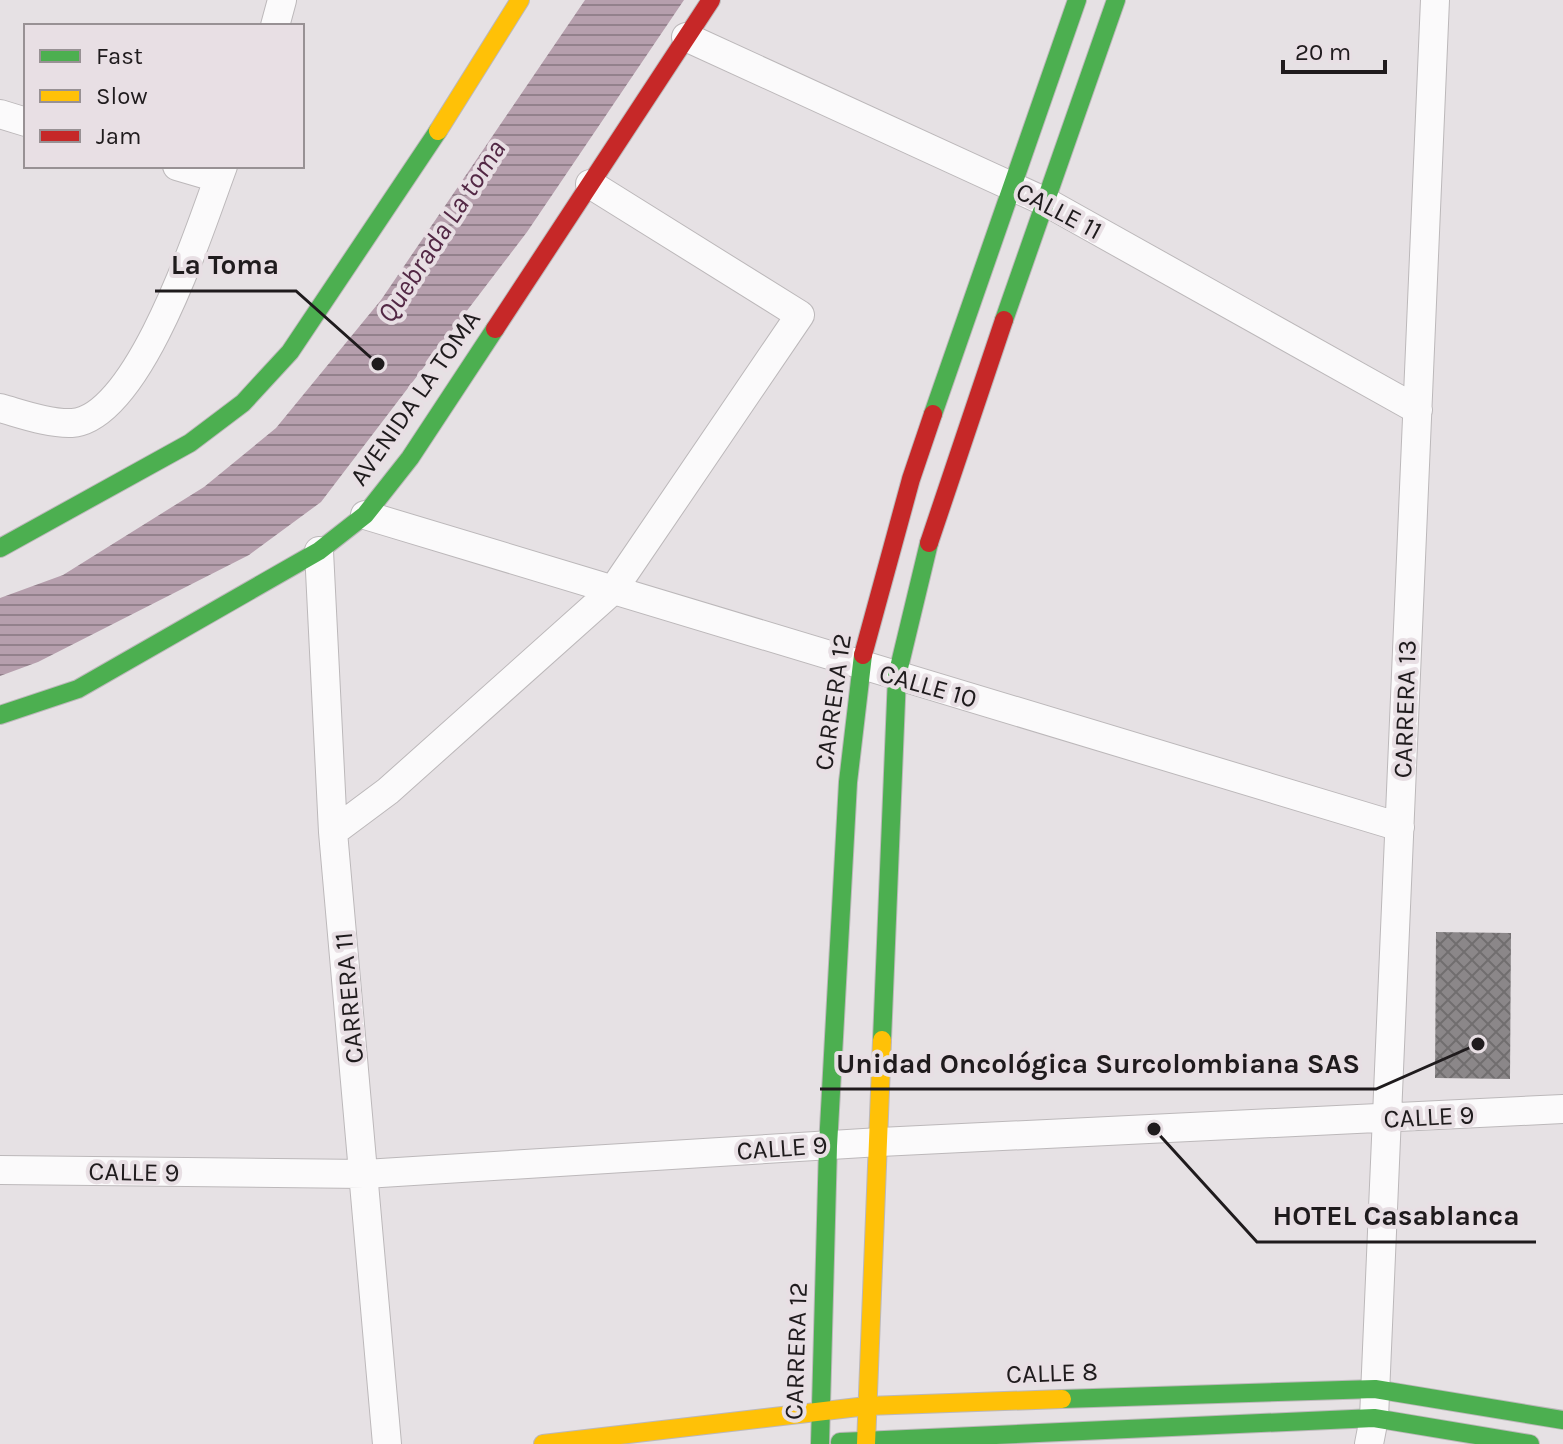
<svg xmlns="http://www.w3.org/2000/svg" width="1563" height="1444" font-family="Karla,sans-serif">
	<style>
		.water { fill: url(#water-rules) }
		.building { fill: url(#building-cross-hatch) }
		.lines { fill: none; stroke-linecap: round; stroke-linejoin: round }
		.street-casing { stroke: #bcb8ba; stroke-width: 30 }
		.fast-casing { stroke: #bcb8ba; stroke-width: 20 }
		.slow-casing { stroke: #bcb8ba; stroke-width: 20 }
		.jam-casing { stroke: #bcb8ba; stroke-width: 20 }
		.street { stroke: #fbfafb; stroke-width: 28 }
		.fast { stroke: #4caf50; stroke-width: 18 }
		.slow { stroke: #ffc107; stroke-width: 18 }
		.jam { stroke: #c62828; stroke-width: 18 }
		.labels { text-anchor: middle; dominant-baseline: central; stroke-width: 8; stroke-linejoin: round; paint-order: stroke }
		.street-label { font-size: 26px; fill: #1f1b1d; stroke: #e8dfe4 }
		.water-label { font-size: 28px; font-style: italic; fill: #532845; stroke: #e8dfe4 }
		.leader { fill: none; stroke: #1f1b1d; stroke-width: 3 }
		.callout-dot { fill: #1f1b1d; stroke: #e8dfe4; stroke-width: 3 }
		.callout-label { font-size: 28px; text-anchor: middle; font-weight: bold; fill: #1f1b1d; stroke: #e8dfe4; stroke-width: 8; stroke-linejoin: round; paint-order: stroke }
	</style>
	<defs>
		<pattern id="water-rules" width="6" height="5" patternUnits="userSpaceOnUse" patternTransform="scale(2)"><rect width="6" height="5" fill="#b69fad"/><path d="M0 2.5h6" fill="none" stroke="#93818c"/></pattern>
		<pattern id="building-cross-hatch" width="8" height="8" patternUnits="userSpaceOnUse" patternTransform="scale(2)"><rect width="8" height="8" fill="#8b8789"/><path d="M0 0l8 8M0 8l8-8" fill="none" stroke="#716e6f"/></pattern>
	</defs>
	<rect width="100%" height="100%" fill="#e6e1e4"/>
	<path class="water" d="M585 0H684L527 232 321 502 249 555 38 662 0 676V598L63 575 204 487 276 428 381 300Z"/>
	<path class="building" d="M1436 932 1511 933 1510 1079 1435 1078Z"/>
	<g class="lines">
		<g class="street-casing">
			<path id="street" d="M275 26 282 0
				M686 37 1048 203 1418 410
				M0 114 26 122
				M177 166 218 178
				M0 408C22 414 49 424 72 423 140 419 202 222 223 166
				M365 515 1400 827
				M319 551 333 832 387 1444
				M333 832 388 791 613 590 800 315 590 184
				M0 1170 365 1174 880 1142 1563 1109
				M1369 1444 1374 1418 1435 0"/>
		</g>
		<g class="fast-casing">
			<path id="fast" d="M1004 320 1116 0
				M933 414 1077 0
				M0 548 190 443 243 403 290 352 438 131
				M0 715 78 689 319 551 365 515 410 458 495 329
				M882 1040 897 676 929 543
				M1062 1399 1375 1389 1563 1420
				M840 1442 1374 1418 1530 1444
				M820 1444 828 1146 848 782 863 655"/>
		</g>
		<g class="slow-casing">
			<path id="slow" d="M438 131 520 0
				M543 1444 867 1406 1062 1399
				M866 1444 882 1040"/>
		</g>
		<g class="jam-casing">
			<path id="jam" d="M495 329 711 0
				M929 543 1004 320
				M863 655 911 479 933 414"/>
		</g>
		<use href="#street" class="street"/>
		<use href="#fast" class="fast"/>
		<use href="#slow" class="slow"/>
		<use href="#jam" class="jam"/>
	</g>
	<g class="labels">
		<g class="street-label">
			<text transform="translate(1059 211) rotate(28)">CALLE 11</text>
			<text transform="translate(415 398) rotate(-55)">AVENIDA LA TOMA</text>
			<text transform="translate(928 686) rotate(16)">CALLE 10</text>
			<text transform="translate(833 702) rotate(-82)">CARRERA 12</text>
			<text transform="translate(1405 709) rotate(-88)">CARRERA 13</text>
			<text transform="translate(349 998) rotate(-95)">CARRERA 11</text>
			<text transform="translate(1429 1117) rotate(-3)">CALLE 9</text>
			<text transform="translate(782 1148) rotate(-4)">CALLE 9</text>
			<text transform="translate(134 1172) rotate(1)">CALLE 9</text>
			<text transform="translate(796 1351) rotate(-88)">CARRERA 12</text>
			<text transform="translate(1052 1373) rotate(-2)">CALLE 8</text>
		</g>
		<g class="water-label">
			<text transform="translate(441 231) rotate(-57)">Quebrada La toma</text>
		</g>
	</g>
	<path class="leader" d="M378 364L296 291H155M1478 1044L1376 1089H820M1154 1129L1257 1242H1536"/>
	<g class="callout-dot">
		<circle cx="378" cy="364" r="8"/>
		<circle cx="1478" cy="1044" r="8"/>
		<circle cx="1154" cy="1129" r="8"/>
	</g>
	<g class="callout-label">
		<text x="225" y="274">La Toma</text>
		<text x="1098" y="1073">Unidad Oncológica Surcolombiana SAS</text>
		<text x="1396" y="1225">HOTEL Casablanca</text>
	</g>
	<rect x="24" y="24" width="280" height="144" fill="#e8dfe4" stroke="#989194" stroke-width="2"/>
	<rect x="40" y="50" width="40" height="12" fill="#4caf50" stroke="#989194" stroke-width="2"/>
	<text x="96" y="64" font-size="24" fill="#1f1b1d">Fast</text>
	<rect x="40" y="90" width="40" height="12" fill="#ffc107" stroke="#989194" stroke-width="2"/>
	<text x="96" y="104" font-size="24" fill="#1f1b1d">Slow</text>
	<rect x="40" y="130" width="40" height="12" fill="#c62828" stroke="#989194" stroke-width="2"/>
	<text x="96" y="144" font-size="24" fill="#1f1b1d">Jam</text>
	<path d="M1283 60v12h102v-12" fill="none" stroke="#1f1b1d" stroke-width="4"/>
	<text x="1295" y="60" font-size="24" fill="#1f1b1d" stroke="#e8dfe4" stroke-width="6" paint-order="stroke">20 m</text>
</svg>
